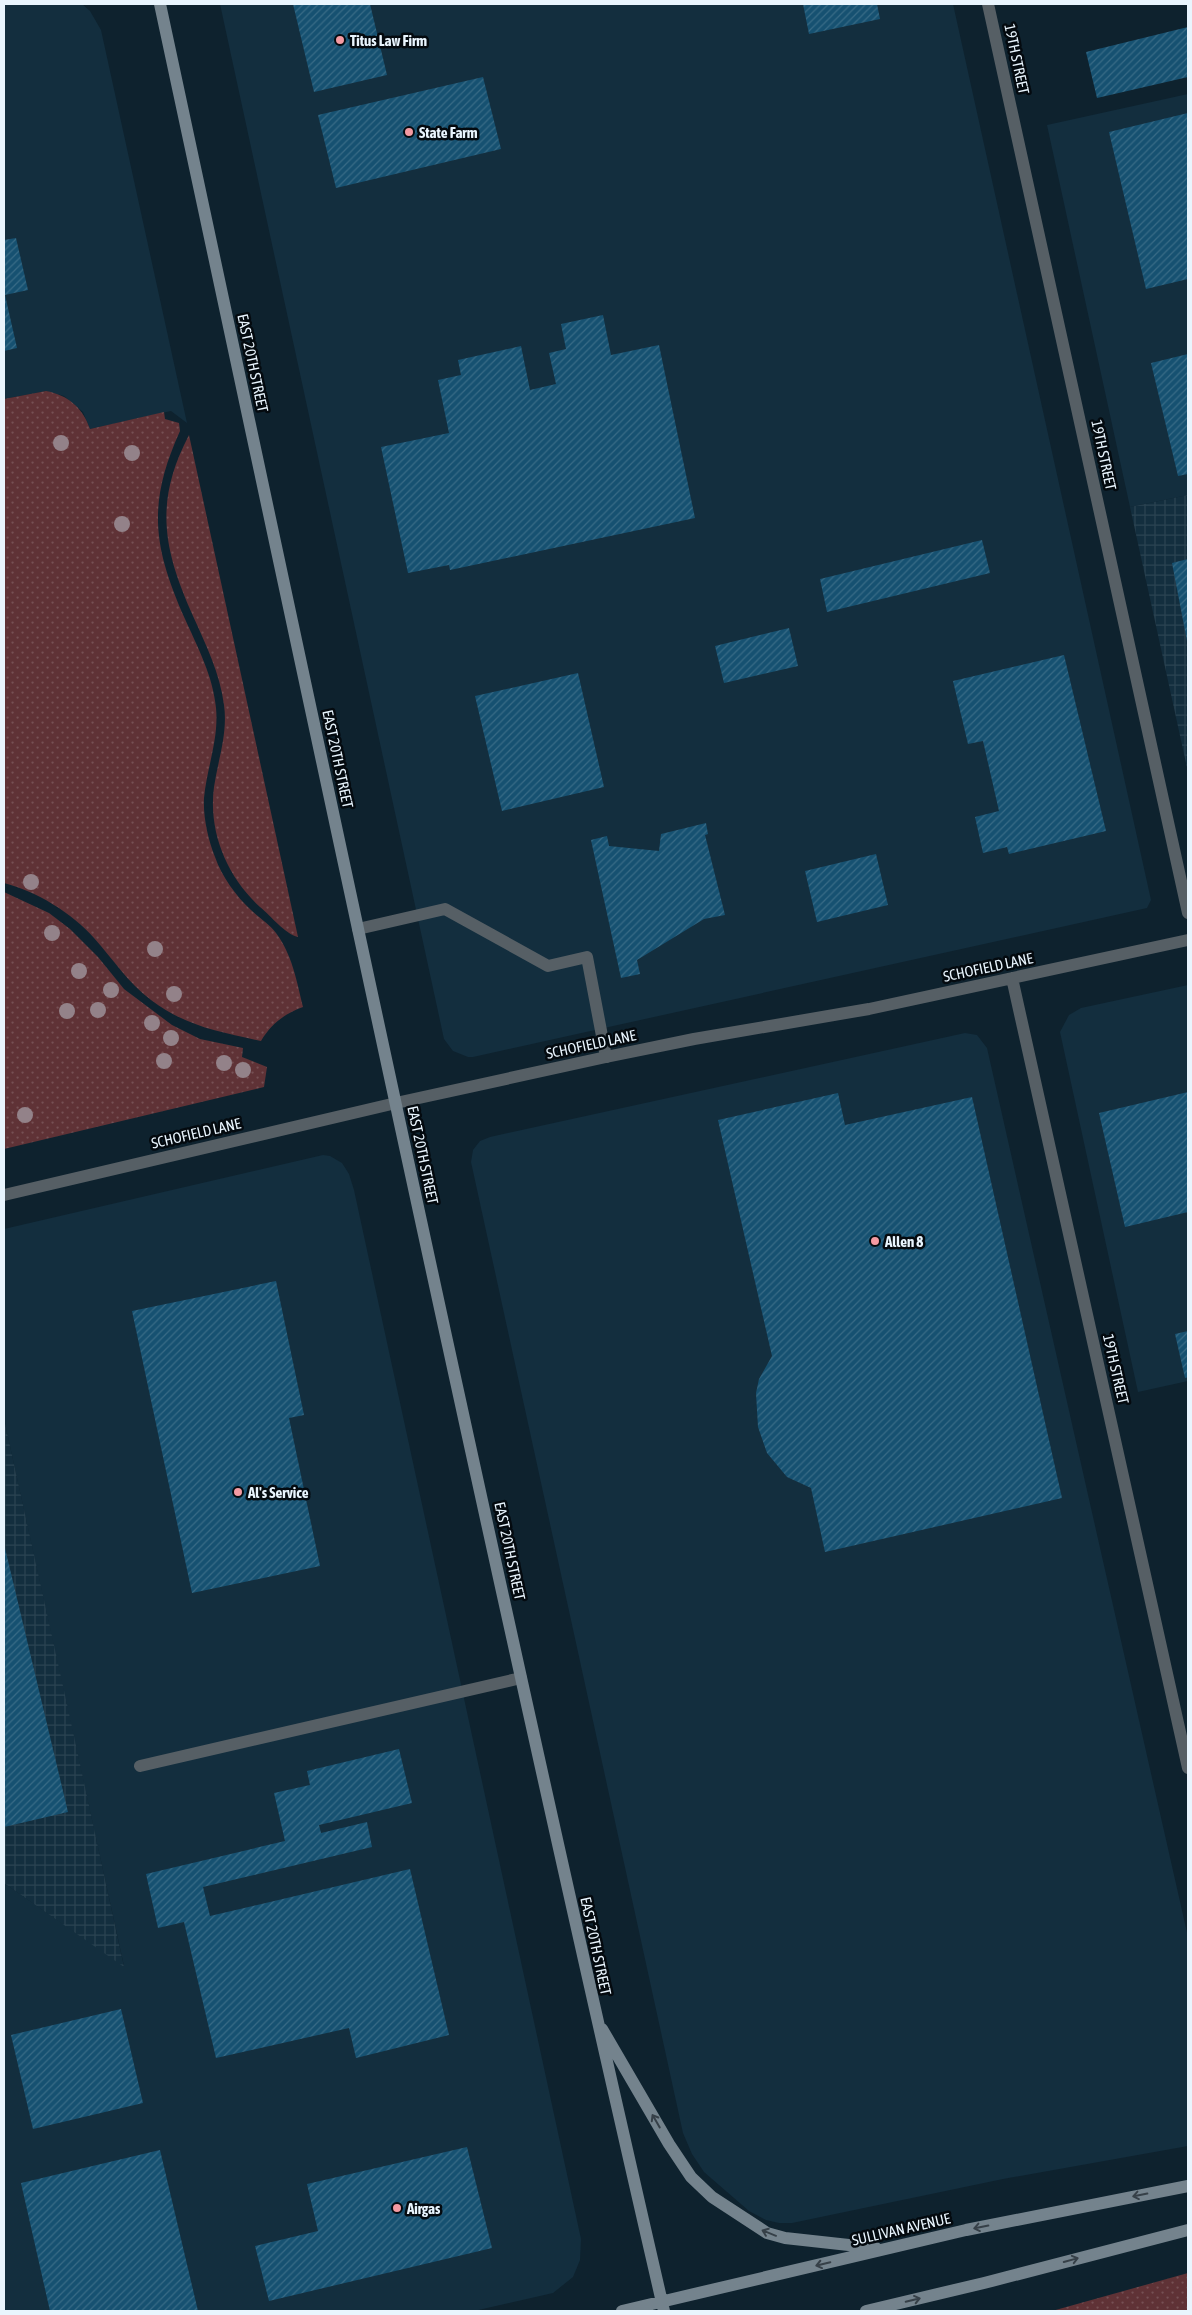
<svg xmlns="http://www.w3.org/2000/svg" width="1192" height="2315" font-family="'Asap Condensed',sans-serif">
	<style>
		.built { fill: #132e3e }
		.industrial { fill: url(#industrial-grid) }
		.grass { fill: url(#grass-dots) }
		.building { fill: url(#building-hatch) }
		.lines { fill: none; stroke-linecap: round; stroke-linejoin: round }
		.lane { stroke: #565f65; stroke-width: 12 }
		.street { stroke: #565f65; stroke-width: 12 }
		.secondary { stroke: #74838d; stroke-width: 12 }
		.tree { fill: #938289 }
		.oneway { stroke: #364048 }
		.poi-dot { fill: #f49aa2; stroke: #040a0f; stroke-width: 2 }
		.labels { text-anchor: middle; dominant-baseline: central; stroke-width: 5; stroke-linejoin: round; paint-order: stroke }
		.poi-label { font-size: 15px; font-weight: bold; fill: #e9f5fe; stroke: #040a0f; text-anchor: start }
		.street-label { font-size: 15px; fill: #e9f5fe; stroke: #040a0f }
	</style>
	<defs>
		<pattern id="industrial-grid" width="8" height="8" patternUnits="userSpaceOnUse" patternTransform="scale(1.25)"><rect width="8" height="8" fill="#132e3e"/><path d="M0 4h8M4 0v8" fill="none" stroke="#2a4351"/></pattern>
		<pattern id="grass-dots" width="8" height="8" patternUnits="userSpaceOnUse" patternTransform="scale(1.25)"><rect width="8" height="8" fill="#5f3236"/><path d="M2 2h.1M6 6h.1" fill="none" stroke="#765054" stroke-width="1.8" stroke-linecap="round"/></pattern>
		<pattern id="building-hatch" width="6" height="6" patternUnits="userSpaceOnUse" patternTransform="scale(1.25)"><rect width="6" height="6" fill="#165171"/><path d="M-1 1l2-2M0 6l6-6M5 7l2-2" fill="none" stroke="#386b86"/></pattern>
	</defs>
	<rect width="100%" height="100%" fill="#0e222e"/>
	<path class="built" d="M4 4H82L90 11 101 30 187 423 171 411 90 429 83 412 64 396 46 391 4 399Z
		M220 4H953L1151 900 1147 908 473 1057H468L453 1051 444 1039Z
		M1188 94V495L1130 507 1047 125Z
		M1188 985V1381L1138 1392 1060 1032 1069 1015 1081 1008Z
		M965 1033 977 1035 987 1048 1188 1937V2146L1003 2179 792 2223H779L766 2220 749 2211 704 2172 692 2154 683 2133 471 1162 473 1150 480 1141 490 1137Z
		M323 1155 330 1156 342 1163 349 1174 354 1190 581 2239 580 2260 573 2277 553 2293 474 2311H4V1883L124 1966 4 1419V1229Z"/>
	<path class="industrial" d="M1188 495V772L1130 507Z
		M4 1419 67 1704 124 1967 4 1883Z"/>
	<path class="grass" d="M46 391C68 395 83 408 90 429L164 412 165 419 179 423 180 431C147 504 153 547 185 619 198 648 213 676 216 708 219 739 207 767 204 798 203 817 208 839 215 857 222 877 236 896 251 910 259 918 269 924 276 933 292 954 297 982 303 1007 284 1014 271 1024 261 1041 220 1032 185 1026 151 1000 128 983 113 959 94 938 72 913 36 891 4 883V399Z
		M189 435 298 937C285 934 271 916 260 907 227 877 208 832 214 787 218 760 228 733 224 705 220 673 206 645 193 616 163 549 154 502 189 435Z
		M4 892 49 913 70 929 98 957 124 989 172 1025 200 1039 243 1048 242 1057 267 1067 264 1087 4 1149Z
		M1188 2273V2311H1052Z"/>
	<path class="building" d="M293 4H370L387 75 314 92Z
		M803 4H877L880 19 809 34Z
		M1188 27V77L1097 98 1086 52Z
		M483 77 501 149 336 188 318 115Z
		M1188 113V279L1146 289 1109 132Z
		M16 238 28 290 5 295 17 348 4 351V240Z
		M603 315 611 355 659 345 695 518 450 570 449 565 408 573 381 447 449 433 438 380 461 375 458 360 521 346 530 390 556 384 549 353 566 349 561 324Z
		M1188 354V474L1178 476 1151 363Z
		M982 540 990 573 827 612 820 579Z
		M1188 559V641H1187L1172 563Z
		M789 628 798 666 724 683 715 646Z
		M1064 655 1106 831 1009 854 1007 847 983 853 975 817 999 811 983 741 968 744 953 681Z
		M578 673 604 787 502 811 475 696Z
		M706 823 708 834 705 835 725 915 704 919 637 960 640 974 621 978 591 840 607 836 609 846 659 851 661 834Z
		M876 854 888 905 817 922 805 871Z
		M1188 1092V1212L1125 1227 1099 1113Z
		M838 1093 845 1125 972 1097 1062 1498 825 1552 811 1488 787 1477 767 1453 758 1427 756 1393 759 1379 772 1356 718 1120Z
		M276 1281 304 1415 289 1418 320 1566 192 1593 132 1311Z
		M1188 1331V1377L1185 1378 1175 1334Z
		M4 1544 68 1812 4 1827Z
		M399 1749 412 1803 319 1825 321 1833 367 1822 372 1847 203 1887 210 1916 410 1869 449 2035 356 2058 349 2028 216 2058 184 1922 158 1928 146 1874 285 1841 274 1793 310 1785 307 1771Z
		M121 2009 143 2103 33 2129 11 2035Z
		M467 2147 492 2248 269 2301 255 2246 318 2231 307 2184Z
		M160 2150 198 2311H50L21 2183Z"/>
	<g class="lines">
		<path class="lane" d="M358 929 445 909 548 966 587 957 606 1057
			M140 1766 521 1678"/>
		<path class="street" d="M988 4 1188 913
			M1012 978 1188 1768
			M4 1195 396 1103 606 1057 694 1039 869 1009 1188 940"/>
		<path class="secondary" d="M160 4C325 774 487 1544 664 2311
			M602 2029 669 2144 691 2177 712 2197 767 2233 785 2238 876 2248
			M622 2311 966 2230 1188 2186
			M866 2311 984 2283 1188 2230"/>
	</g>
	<g class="tree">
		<circle cx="61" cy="443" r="8"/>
		<circle cx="132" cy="453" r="8"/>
		<circle cx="122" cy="524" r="8"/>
		<circle cx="31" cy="882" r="8"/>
		<circle cx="52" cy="933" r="8"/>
		<circle cx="155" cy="949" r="8"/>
		<circle cx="79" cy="971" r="8"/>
		<circle cx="111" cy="990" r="8"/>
		<circle cx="174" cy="994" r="8"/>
		<circle cx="98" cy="1010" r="8"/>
		<circle cx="67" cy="1011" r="8"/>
		<circle cx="152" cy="1023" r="8"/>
		<circle cx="171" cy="1038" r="8"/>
		<circle cx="164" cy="1061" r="8"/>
		<circle cx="224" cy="1063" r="8"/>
		<circle cx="243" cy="1070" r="8"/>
		<circle cx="25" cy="1115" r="8"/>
	</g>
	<defs><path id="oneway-shaft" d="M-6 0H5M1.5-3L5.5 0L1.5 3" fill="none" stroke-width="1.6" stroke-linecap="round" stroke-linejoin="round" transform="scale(1.25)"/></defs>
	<g class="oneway">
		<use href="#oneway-shaft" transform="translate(656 2121) rotate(-120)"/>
		<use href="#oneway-shaft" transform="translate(1140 2195) rotate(169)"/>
		<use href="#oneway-shaft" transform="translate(981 2227) rotate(169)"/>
		<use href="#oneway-shaft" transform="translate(769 2233) rotate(-158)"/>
		<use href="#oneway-shaft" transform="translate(1071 2260) rotate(-15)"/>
		<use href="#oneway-shaft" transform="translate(823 2264) rotate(167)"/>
		<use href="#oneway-shaft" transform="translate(913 2300) rotate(-13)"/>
	</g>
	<g class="poi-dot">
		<circle cx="340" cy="40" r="5"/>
		<circle cx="409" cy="132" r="5"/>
		<circle cx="875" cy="1241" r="5"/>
		<circle cx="238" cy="1492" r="5"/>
		<circle cx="397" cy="2208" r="5"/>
	</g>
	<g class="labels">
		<g class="poi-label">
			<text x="350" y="40">Titus Law Firm</text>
			<text x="419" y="132">State Farm</text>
			<text x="885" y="1241">Allen 8</text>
			<text x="248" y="1492">Al's Service</text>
			<text x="407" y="2208">Airgas</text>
		</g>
		<g class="street-label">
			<text transform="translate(1017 59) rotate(78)">19TH STREET</text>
			<text transform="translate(253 363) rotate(78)">EAST 20TH STREET</text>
			<text transform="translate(1104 455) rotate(78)">19TH STREET</text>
			<text transform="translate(338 759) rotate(78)">EAST 20TH STREET</text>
			<text transform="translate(988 967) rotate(-12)">SCHOFIELD LANE</text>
			<text transform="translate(591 1044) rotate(-12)">SCHOFIELD LANE</text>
			<text transform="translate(196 1133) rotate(-13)">SCHOFIELD LANE</text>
			<text transform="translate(423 1155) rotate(78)">EAST 20TH STREET</text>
			<text transform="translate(1116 1369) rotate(77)">19TH STREET</text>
			<text transform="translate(510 1551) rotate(78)">EAST 20TH STREET</text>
			<text transform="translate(596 1946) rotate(78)">EAST 20TH STREET</text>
			<text transform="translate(901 2229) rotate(-13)">SULLIVAN AVENUE</text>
		</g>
	</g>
	<rect width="1192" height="2315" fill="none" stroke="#e9f5fe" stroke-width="10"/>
</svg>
